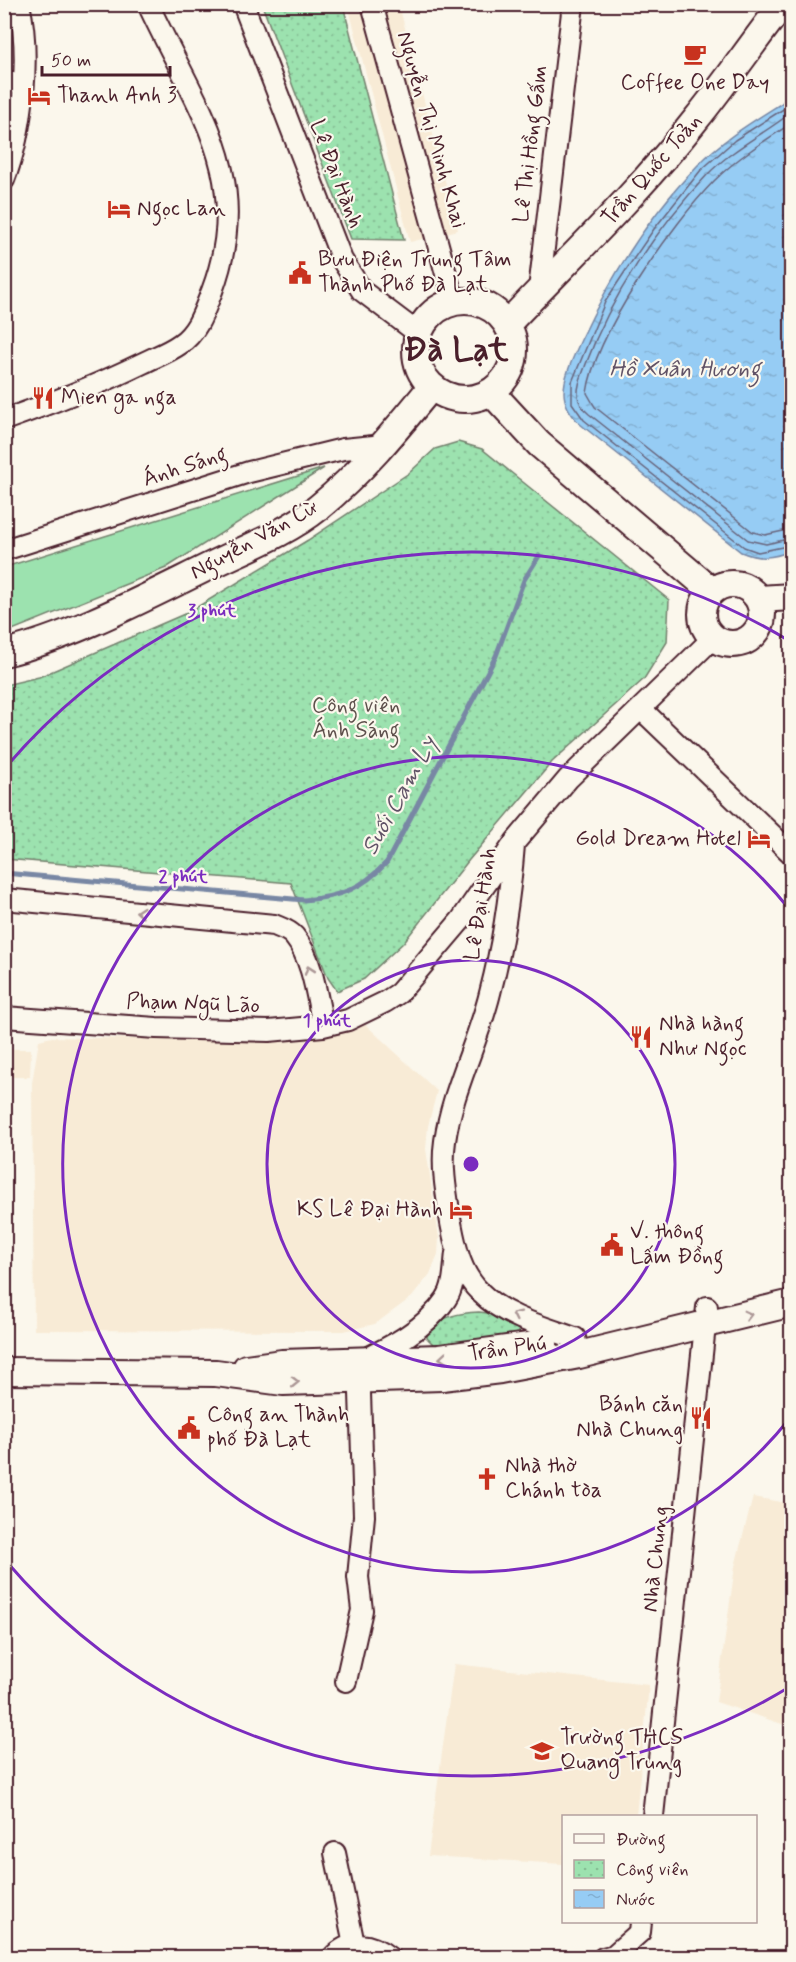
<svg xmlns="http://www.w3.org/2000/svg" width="796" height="1962" font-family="Mynerve,sans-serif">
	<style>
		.built { fill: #f8ebd6 }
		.park { fill: url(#park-dots); stroke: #73806d; stroke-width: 1.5 }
		.garden { fill: #9ce2af; stroke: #73806d; stroke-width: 1.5 }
		.water { fill: url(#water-ripples); stroke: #7887a4; stroke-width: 1.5 }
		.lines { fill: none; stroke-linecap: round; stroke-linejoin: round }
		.shore { stroke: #68647b; stroke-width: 1.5 }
		.stream { stroke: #7887a4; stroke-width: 5 }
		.minor-casing { stroke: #4a1f2b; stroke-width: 24 }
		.major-casing { stroke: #4a1f2b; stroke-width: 30 }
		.minor { stroke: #fbf7ec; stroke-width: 20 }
		.major { stroke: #fbf7ec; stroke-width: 26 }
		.oneway { stroke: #ab9695 }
		.ring { fill: none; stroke: #7b2cbf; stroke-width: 3 }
		.labels { text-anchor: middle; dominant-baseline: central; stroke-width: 4.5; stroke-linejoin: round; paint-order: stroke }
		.poi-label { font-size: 22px; fill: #4a1f2b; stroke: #fbf7ec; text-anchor: start }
		.street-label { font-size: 22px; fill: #4a1f2b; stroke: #fbf7ec }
		.park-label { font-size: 22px; fill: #5e504c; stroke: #fbf7ec }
		.water-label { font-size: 24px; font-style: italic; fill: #615367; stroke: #fbf7ec }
		.town-label { font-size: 34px; font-weight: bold; fill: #4a1f2b; stroke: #fbf7ec }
		.centre { fill: #7b2cbf; stroke: #fbf7ec; stroke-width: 3 }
		.ring-label { font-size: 18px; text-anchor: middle; font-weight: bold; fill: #7b2cbf; stroke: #fbf7ec; stroke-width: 4.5; stroke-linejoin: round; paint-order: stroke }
	</style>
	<defs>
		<pattern id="park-dots" width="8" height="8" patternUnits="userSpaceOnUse" patternTransform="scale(1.5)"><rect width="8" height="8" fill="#9ce2af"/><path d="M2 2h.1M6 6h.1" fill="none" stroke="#88c197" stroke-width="1.8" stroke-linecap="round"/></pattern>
		<pattern id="water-ripples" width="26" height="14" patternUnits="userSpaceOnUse" patternTransform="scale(1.5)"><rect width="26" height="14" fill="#96ccf4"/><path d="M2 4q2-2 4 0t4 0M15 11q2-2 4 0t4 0" fill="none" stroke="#83afd1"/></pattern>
	</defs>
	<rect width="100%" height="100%" fill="#fbf7ec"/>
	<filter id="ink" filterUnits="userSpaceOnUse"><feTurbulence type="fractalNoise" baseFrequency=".0167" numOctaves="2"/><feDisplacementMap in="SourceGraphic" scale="12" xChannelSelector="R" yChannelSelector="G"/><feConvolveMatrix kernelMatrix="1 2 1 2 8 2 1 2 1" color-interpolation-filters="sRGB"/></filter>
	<g filter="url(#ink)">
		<path class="built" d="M348 5H399L458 230 410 242Z
			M366 1025 437 1091 428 1126 426 1149 439 1238 438 1254 430 1274 412 1297 375 1324 344 1331 34 1330 32 1083 39 1040 52 1037 277 1042 311 1039Z
			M5 1049H31L30 1077H5Z
			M753 1497 791 1504V1727L716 1702 735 1566Z
			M454 1664 649 1685 636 1816H564L563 1864 428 1856Z"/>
		<path class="park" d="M262 5H343L404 240 351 239Z
			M458 442 482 449 669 600 667 642 644 679 552 762 469 860 403 943 364 979 337 991 328 978 291 883 5 859V685L39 677 189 612 308 540 409 473 435 449Z
			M479 1312C494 1313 516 1319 521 1336L445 1346 434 1345 427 1338 428 1330C443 1316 458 1313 479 1312Z"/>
		<path class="garden" d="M324 468 166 568 5 633V567Z"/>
		<path class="water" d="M791 74V551C772 558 760 560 741 552L580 424C571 415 564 405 564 392 564 375 574 356 581 340 610 278 649 216 697 166 722 140 752 122 782 103L787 96Z"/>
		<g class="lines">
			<path class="shore" d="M792 100 785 108 735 140 701 170 654 229 628 267 605 302 572 382V403L584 420 744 547 758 552 792 545
				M792 112C764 134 732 149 707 175 657 228 611 296 586 364 583 373 577 384 578 395 578 402 583 409 589 414L748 540 766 544 792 538
				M792 123C764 141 737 158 714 181 672 224 595 334 587 393L595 407 753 532 765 535 792 529"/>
			<path class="stream" d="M4 873 304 900C340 897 362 889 387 862L496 656 524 580 539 556"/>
			<g class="minor-casing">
				<path id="minor" d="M243 4 342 260 362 291 419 334
					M372 4 454 303
					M4 81 23 84
					M4 180C23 131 31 56 19 4
					M539 290 573 4
					M4 420C52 403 98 385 143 363 155 357 169 352 180 344 198 332 204 311 212 291 256 175 194 105 148 4
					M4 550 249 472 343 449 384 445
					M642 710 792 854
					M514 845C510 895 503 944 490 993 478 1043 452 1090 445 1141 441 1168 447 1197 451 1223 456 1249 461 1274 481 1293 505 1317 544 1327 575 1338L579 1355
					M4 899 274 925C281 928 289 930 294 936 313 959 317 998 323 1026
					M4 1017 156 1028 269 1031 323 1026 348 1020 385 1002 399 993 461 920 515 842 568 779 713 638
					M346 1681 362 1610 358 1577 364 1516 359 1362C390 1347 426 1329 446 1299 455 1286 454 1268 456 1253
					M653 1816 707 1307
					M335 1853 354 1944
					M332 1958C349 1939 371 1942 390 1958
					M603 1958 614 1955 640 1932 641 1922"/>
			</g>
			<g class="major-casing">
				<path id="major" d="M416 350a49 49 0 1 1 98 0a49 49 0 1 1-98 0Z
					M507 324C572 256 639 192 697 118 727 81 753 42 783 4
					M491 392 539 444 712 591
					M702 614a30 30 0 1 1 60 0a30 30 0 1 1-60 0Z
					M759 599 792 597
					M4 653C72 637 150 595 214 564 247 548 288 532 318 508 362 472 396 430 432 386
					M246 1368 282 1363 439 1358 544 1344
					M4 1371 216 1373 283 1382 442 1377 500 1370 579 1355 792 1303"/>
			</g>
			<use href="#minor" class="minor"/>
			<use href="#major" class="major"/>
		</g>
		<defs><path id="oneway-chevron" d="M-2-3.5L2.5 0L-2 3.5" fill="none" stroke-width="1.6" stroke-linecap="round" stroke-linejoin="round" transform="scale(1.5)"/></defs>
		<g class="oneway">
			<use href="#oneway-chevron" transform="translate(140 912) rotate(-175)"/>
			<use href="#oneway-chevron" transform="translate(309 970) rotate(-109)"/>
			<use href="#oneway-chevron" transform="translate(516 1315) rotate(-154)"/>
			<use href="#oneway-chevron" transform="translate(748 1315) rotate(-15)"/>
			<use href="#oneway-chevron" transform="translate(443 1358) rotate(175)"/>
			<use href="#oneway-chevron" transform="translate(295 1382) rotate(-1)"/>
		</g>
	</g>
	<g class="ring">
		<circle cx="471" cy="1164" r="204"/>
		<path d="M790 1418A408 408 0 1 1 790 910"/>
		<path d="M791 1686A612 612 0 0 1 6 1561M6 767A612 612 0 0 1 791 642"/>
	</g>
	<defs>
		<g id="cafe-bare" transform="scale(1.8)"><path d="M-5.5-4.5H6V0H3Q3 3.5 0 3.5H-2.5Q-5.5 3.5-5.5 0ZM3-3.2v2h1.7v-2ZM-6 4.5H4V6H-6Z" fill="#c8321e" stroke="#fbf7ec" stroke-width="2.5" paint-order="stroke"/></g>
		<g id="hotel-bare" transform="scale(1.8)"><path d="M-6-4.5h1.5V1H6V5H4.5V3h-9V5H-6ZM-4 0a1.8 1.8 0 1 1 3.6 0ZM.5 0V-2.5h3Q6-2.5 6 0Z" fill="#c8321e" stroke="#fbf7ec" stroke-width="2.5" paint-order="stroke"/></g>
		<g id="civic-bare" transform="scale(1.8)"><path d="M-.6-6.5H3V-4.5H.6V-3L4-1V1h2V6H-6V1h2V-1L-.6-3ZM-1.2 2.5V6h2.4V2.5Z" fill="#c8321e" stroke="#fbf7ec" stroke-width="2.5" paint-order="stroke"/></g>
		<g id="restaurant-bare" transform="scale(1.8)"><path d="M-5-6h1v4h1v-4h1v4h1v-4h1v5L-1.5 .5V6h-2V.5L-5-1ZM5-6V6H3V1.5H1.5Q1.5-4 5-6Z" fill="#c8321e" stroke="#fbf7ec" stroke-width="2.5" paint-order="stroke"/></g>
		<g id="church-bare" transform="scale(1.8)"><path d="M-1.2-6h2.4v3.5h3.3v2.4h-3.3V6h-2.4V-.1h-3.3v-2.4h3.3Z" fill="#c8321e" stroke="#fbf7ec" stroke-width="2.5" paint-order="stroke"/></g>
		<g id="school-bare" transform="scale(1.8)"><path d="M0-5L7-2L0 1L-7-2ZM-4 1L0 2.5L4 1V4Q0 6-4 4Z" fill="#c8321e" stroke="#fbf7ec" stroke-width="2.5" paint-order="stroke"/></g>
	</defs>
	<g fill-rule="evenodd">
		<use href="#cafe-bare" x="695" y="54"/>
		<use href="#hotel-bare" x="39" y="96"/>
		<use href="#hotel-bare" x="119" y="209"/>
		<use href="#civic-bare" x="300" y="273"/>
		<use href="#restaurant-bare" x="43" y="398"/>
		<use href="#hotel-bare" x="759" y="839"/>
		<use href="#restaurant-bare" x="641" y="1037"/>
		<use href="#hotel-bare" x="461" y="1210"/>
		<use href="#civic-bare" x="612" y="1245"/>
		<use href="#restaurant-bare" x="701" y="1418"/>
		<use href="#civic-bare" x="189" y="1428"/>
		<use href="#church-bare" x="487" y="1479"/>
		<use href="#school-bare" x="542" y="1751"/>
	</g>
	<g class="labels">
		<g class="poi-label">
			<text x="695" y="83" text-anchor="middle">Coffee One Day</text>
			<text x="57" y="96">Thanh Anh 3</text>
			<text x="137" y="209">Ngọc Lan</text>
			<text x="318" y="260">Bưu Điện Trung Tâm<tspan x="318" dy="25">Thành Phố Đà Lạt</tspan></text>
			<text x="61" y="398">Mien ga nga</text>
			<text x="741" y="839" text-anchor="end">Gold Dream Hotel</text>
			<text x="659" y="1024">Nhà hàng<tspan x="659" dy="25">Như Ngọc</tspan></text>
			<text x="443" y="1210" text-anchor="end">KS Lê Đại Hành</text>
			<text x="630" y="1232">V. thông<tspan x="630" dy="25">Lấm Đồng</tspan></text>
			<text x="683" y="1405" text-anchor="end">Bánh căn<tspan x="683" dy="25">Nhà Chung</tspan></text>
			<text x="207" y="1415">Công an Thành<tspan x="207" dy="25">phố Đà Lạt</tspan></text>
			<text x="505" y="1466">Nhà thờ<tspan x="505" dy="25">Chánh tòa</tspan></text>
			<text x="560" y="1738">Trường THCS<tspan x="560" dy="25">Quang Trung</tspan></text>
		</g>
		<g class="street-label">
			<text transform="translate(431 130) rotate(74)">Nguyễn Thị Minh Khai</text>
			<text transform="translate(531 144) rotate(-83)">Lê Thị Hồng Gấm</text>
			<text transform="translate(652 170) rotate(-49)">Trần Quốc Toản</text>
			<text transform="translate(336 174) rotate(69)">Lê Đại Hành</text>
			<text transform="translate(185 467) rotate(-18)">Ánh Sáng</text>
			<text transform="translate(254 540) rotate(-29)">Nguyễn Văn Cừ</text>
			<text transform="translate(481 904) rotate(-81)">Lê Đại Hành</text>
			<text transform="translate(193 1004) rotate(2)">Phạm Ngũ Lão</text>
			<text transform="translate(507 1349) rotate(-8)">Trần Phú</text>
			<text transform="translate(656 1559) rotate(-84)">Nhà Chung</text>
		</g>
		<g class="park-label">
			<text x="356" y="706">Công viên<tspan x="356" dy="25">Ánh Sáng</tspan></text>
		</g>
		<g class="water-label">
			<text x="685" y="369">Hồ Xuân Hương</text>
			<text transform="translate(400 796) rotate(-61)">Suối Cam Ly</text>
		</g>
		<g class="town-label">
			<text x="456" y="350">Đà Lạt</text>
		</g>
	</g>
	<circle cx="471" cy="1164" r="9" class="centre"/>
	<g class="ring-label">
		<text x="212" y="616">3 phút</text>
		<text x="183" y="882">2 phút</text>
		<text x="327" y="1026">1 phút</text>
	</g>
	<rect width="796" height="1962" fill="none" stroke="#fbf7ec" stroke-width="24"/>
	<rect x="12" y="12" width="772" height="1938" fill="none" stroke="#4a1f2b" stroke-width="2" filter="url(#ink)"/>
	<rect x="562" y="1815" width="195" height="108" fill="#fbf7ec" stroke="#b4a19f" stroke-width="1.5"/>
	<rect x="574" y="1834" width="30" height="9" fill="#fbf7ec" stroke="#b4a19f" stroke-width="1.5"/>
	<text x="616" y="1845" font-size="18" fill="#4a1f2b">Đường</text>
	<rect x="574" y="1860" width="30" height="18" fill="url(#park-dots)" stroke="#b4a19f" stroke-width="1.5"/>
	<text x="616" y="1875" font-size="18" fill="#4a1f2b">Công viên</text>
	<rect x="574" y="1890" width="30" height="18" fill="url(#water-ripples)" stroke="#b4a19f" stroke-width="1.5"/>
	<text x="616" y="1905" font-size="18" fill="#4a1f2b">Nước</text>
	<path d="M42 66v9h128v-9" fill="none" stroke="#4a1f2b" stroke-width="3"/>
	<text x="51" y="66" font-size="18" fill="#4a1f2b" stroke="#fbf7ec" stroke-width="4.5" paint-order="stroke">50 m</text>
</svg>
